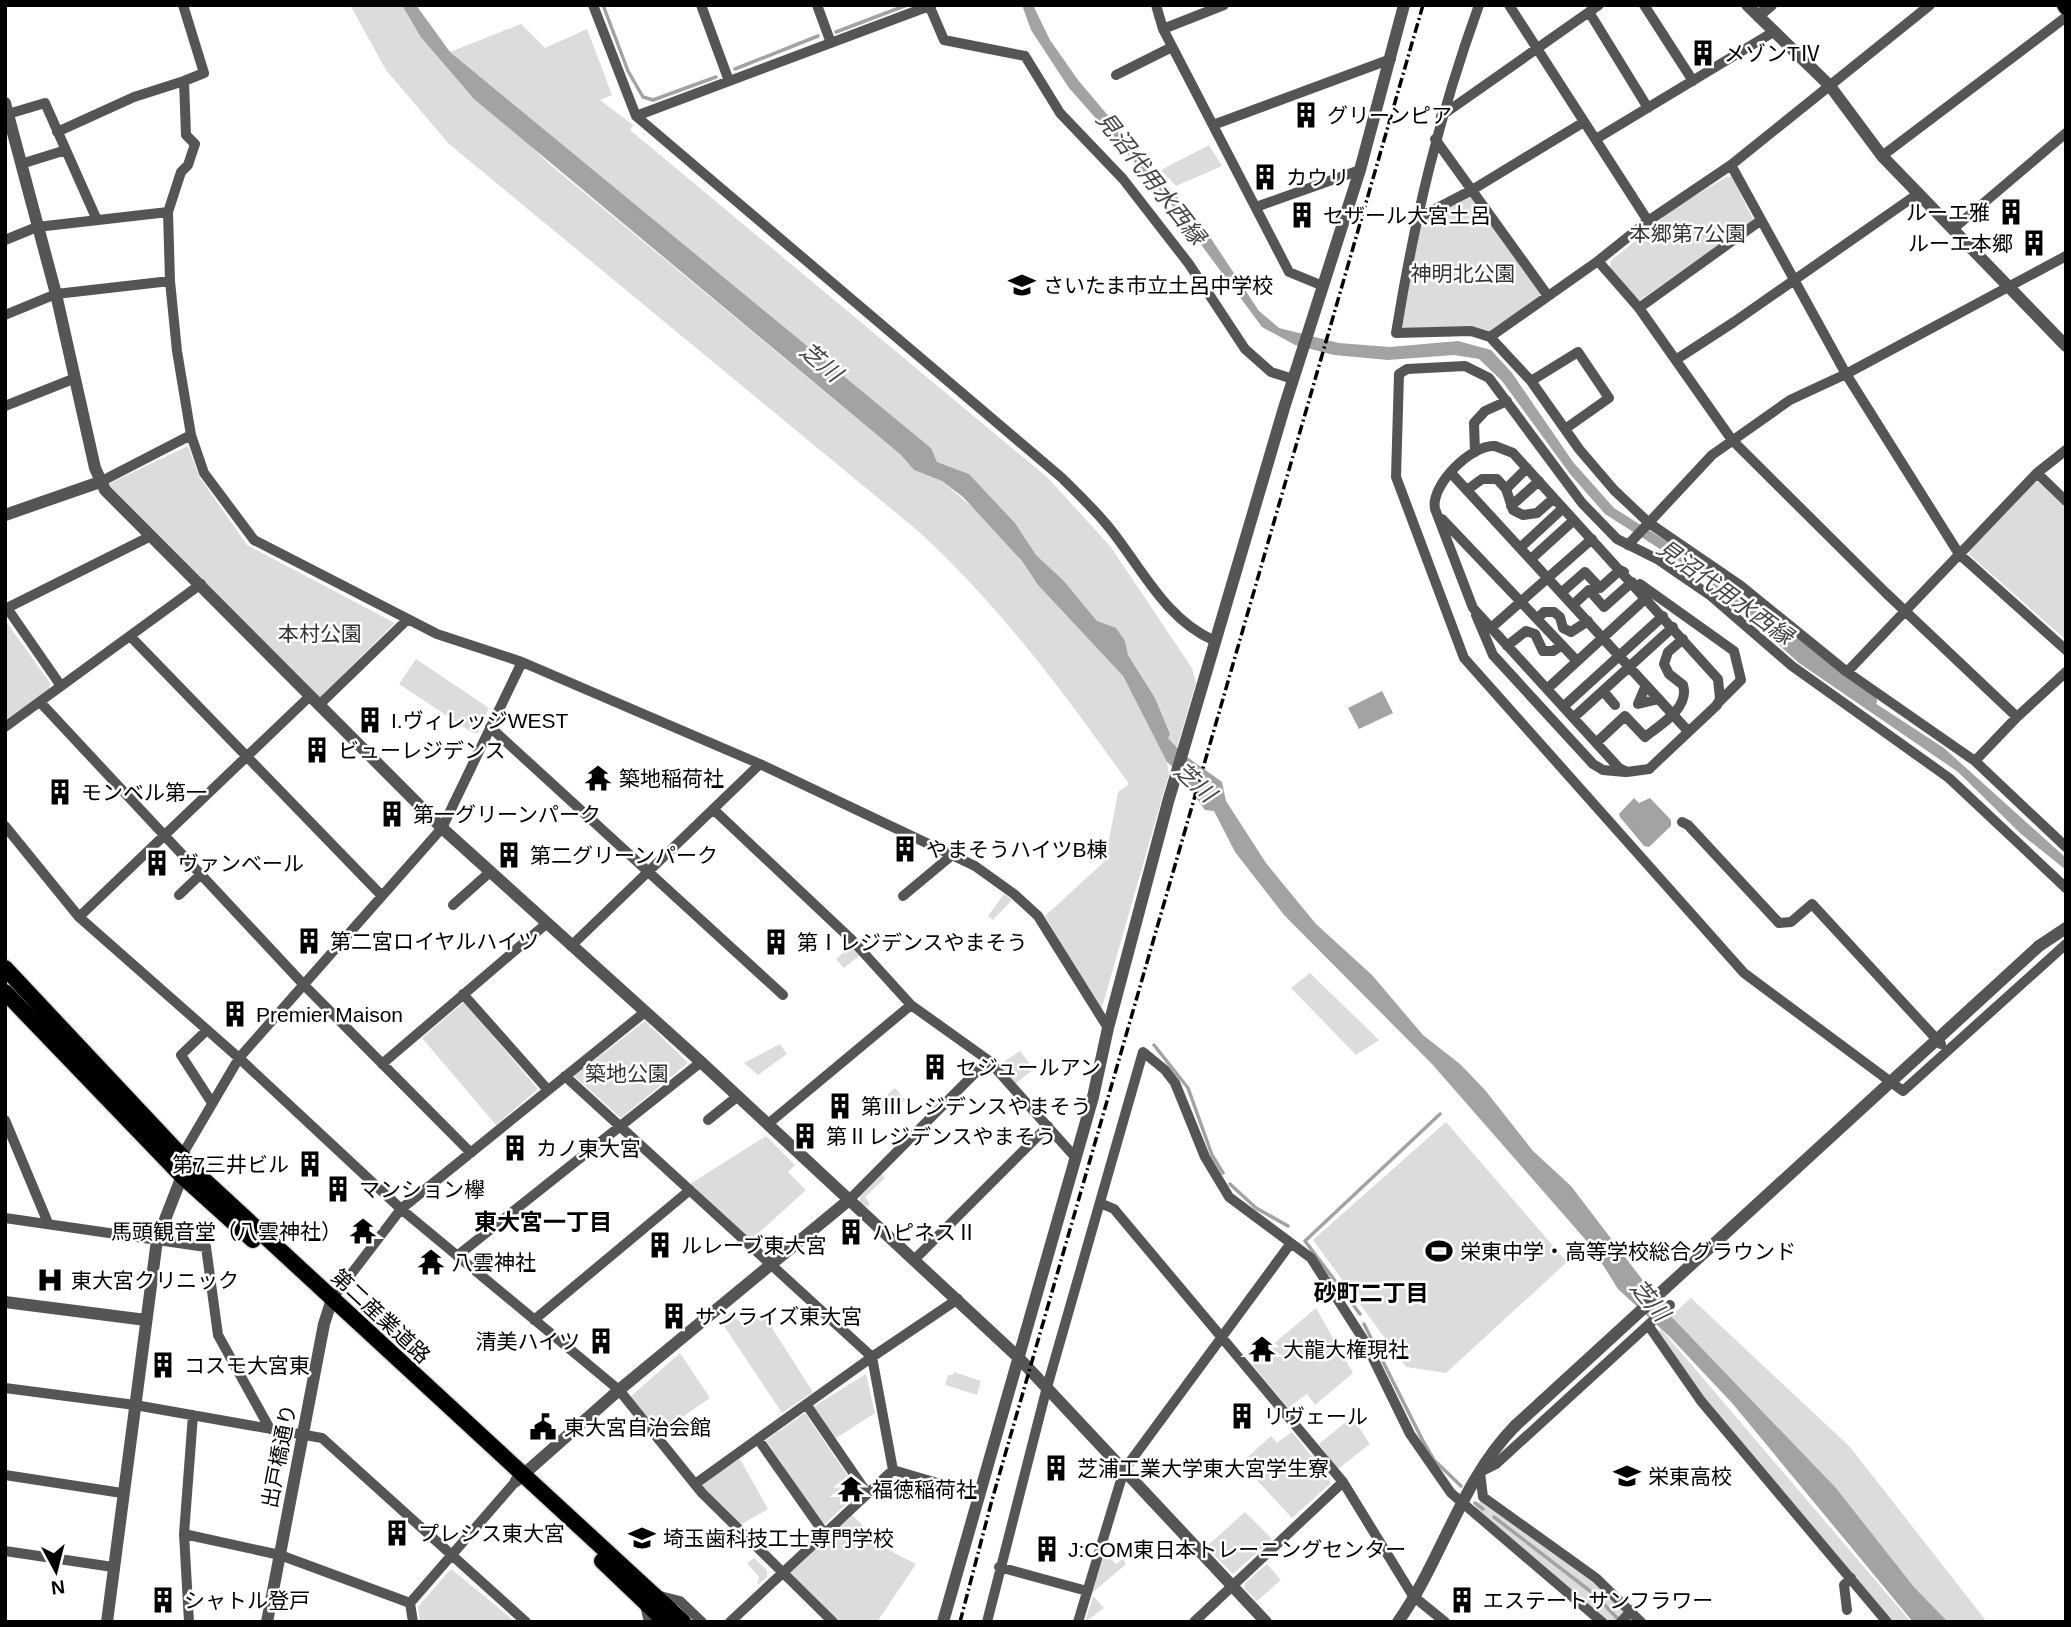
<svg xmlns="http://www.w3.org/2000/svg" width="2071" height="1627" font-family="Helvetica,'Noto Sans JP',sans-serif">
	<style>
		.green { fill: #dcdcdc }
		.water { fill: #a3a3a3 }
		.lines { fill: none; stroke-linecap: round; stroke-linejoin: round }
		.stream { stroke: #a3a3a3; stroke-width: 3.5 }
		.canal { stroke: #a3a3a3; stroke-width: 14 }
		.primary-casing { stroke: #dbdbdb; stroke-width: 19 }
		.minor { stroke: #555; stroke-width: 10 }
		.tertiary { stroke: #555; stroke-width: 12 }
		.primary { stroke: #000; stroke-width: 16 }
		.rail { stroke: #000; stroke-width: 3.5; stroke-dasharray: 10 3.5 2 3.5; stroke-linecap: butt }
		.tertiary-bridge { stroke: #555; stroke-width: 12 }
		.labels { text-anchor: middle; dominant-baseline: central; stroke-width: 5; stroke-linejoin: round; paint-order: stroke }
		.poi-label { font-size: 21px; fill: #000; stroke: #fff; text-anchor: start }
		.park-label { font-size: 21px; fill: #333; stroke: #fff }
		.street-label { font-size: 21px; fill: #000; stroke: #fff }
		.water-label { font-size: 23px; font-style: italic; fill: #444; stroke: #fff }
		.neighbourhood-label { font-size: 23px; font-weight: bold; fill: #000; stroke: #fff }
	</style>
	<rect width="100%" height="100%" fill="#fff"/>
	<path class="green" d="M350 5H402L420 36 547 162 901 455 914 470 942 481 981 515 1022 561 1038 585 1123 676 1167 762 1169 774 1101 1011 1045 916 1105 861 1118 792 1129 784C1065 694 1000 606 918 531L449 144 386 70Z
		M521 24 545 48 587 29 612 95 600 100 633 125 630 130 1048 478 1110 546 1192 668 1196 683 1177 747 1167 737 1170 734 1155 698 1128 655 1125 641 1116 629 1097 621 1064 581 1036 555 1015 523 969 474 937 462 931 448 450 52Z
		M1209 145 1222 166 1176 186 1161 170Z
		M1726 177H1732L1754 221 1640 300H1634L1610 268 1611 261 1673 209Z
		M1472 190 1548 296 1490 337 1396 333 1416 219Z
		M188 446 200 478 247 545 395 623 320 697 108 484Z
		M2041 481 2066 506V640L1970 555 1969 551 2035 482Z
		M5 620 50 683 49 689 5 720Z
		M416 659 489 708 478 733H473L399 684Z
		M1004 894 1012 900 993 920 988 916Z
		M854 947 860 955 844 968 836 959 848 948Z
		M1310 973 1379 1040 1356 1055 1291 988Z
		M464 1002 538 1089 496 1125 422 1038Z
		M645 1021 688 1063 621 1118 574 1076Z
		M780 1044 787 1054 758 1075 744 1063Z
		M1020 1051 1034 1069 1015 1084 999 1065Z
		M895 1088 905 1100 890 1114 886 1111 877 1118 870 1110Z
		M1446 1122 1567 1262 1446 1373 1406 1367 1313 1240Z
		M766 1136 795 1165 788 1172 806 1190 750 1241 690 1184Z
		M882 1174 885 1178 865 1197 870 1204 867 1207 860 1202V1196Z
		M1691 1298 1850 1447 1987 1622H1948L1914 1587 1836 1488 1671 1316Z
		M1316 1308 1353 1373 1315 1405 1307 1394 1288 1408 1251 1363Z
		M730 1312 744 1326 763 1314 813 1392 782 1413 720 1320Z
		M1661 1329 1911 1622H1892L1698 1391 1658 1331Z
		M680 1353 710 1398 659 1433 630 1397Z
		M954 1372 981 1381 977 1395 945 1385 948 1375H953Z
		M866 1374 875 1413 833 1440 813 1407Z
		M805 1413 859 1492 823 1526 766 1440Z
		M1352 1417 1370 1444 1338 1469 1319 1444Z
		M1292 1432 1330 1479V1484L1292 1518 1241 1463 1271 1436 1277 1443Z
		M740 1459 768 1509 738 1526 702 1486 704 1481Z
		M1483 1497 1596 1578 1641 1622H1602L1472 1512Z
		M1245 1512 1272 1539 1233 1574 1206 1547Z
		M852 1515 887 1549 916 1564 877 1622H840L816 1603 789 1572Z
		M1105 1553 1116 1564 1123 1559 1126 1564 1092 1593Z
		M754 1558 767 1570V1577L757 1585 759 1577 747 1563Z
		M1267 1564 1281 1580 1257 1601 1244 1588 1245 1583Z
		M451 1569 512 1619V1622H420L418 1607Z
		M1093 1596 1104 1608 1085 1622Z"/>
	<path class="water" d="M402 5H416L450 52 931 448 937 462 969 474 1015 523 1036 555 1064 581 1097 621 1116 628 1125 641 1128 655 1155 698 1170 734 1168 738 1183 754 1222 782 1226 801 1266 863 1316 924 1372 975 1423 1035 1460 1064 1485 1090 1533 1151 1571 1186 1667 1312 1836 1488 1914 1587 1948 1622H1913L1732 1403 1670 1337 1618 1289 1591 1246 1432 1064 1284 915 1235 852 1214 811 1205 810 1177 771 1167 762 1123 676 1038 585 1022 561 963 497 942 481 914 470 901 455 474 99 420 36Z
		M1022 5H1033L1050 40 1078 80 1208 234 1259 311 1279 328 1339 343 1390 347 1458 341 1491 350 1512 373 1573 462 1614 508 1707 567 1826 671 1944 748 2066 858V870L2021 834 1958 772 1799 663 1704 577 1605 514 1570 474 1502 381 1479 359 1454 355 1388 360 1334 355 1295 345 1262 327 1168 200 1069 88 1031 30Z
		M1382 691 1393 713 1359 729 1348 708Z
		M1634 798 1639 803 1650 798 1671 820V826L1649 847 1644 846 1620 817 1619 814Z"/>
	<g class="lines">
		<path class="stream" d="M603 5 628 71 643 97 653 100 716 77
			M836 32 907 5
			M735 69 818 36
			M1154 1045 1188 1088 1212 1155 1223 1173
			M1230 1184 1256 1208 1288 1226
			M1360 1314 1305 1241 1440 1114
			M1364 1324 1424 1443 1434 1460 1461 1486
			M1475 1503 1483 1509
			M1494 1517 1594 1594 1619 1620"/>
		<path class="canal" d="M1756 613 1870 701"/>
		<g class="primary-casing">
			<path id="primary" d="M2065 5 2066 7
				M5 968 204 1180 683 1622
				M5 992 182 1176 253 1240
				M602 1561 666 1622"/>
		</g>
		<path class="minor" d="M183 5 204 73 184 81 186 135 195 144 188 165 181 172 168 212 170 281 177 351 191 435 204 473 254 540 437 634 522 662 760 764 975 866 1014 894 1038 916 1108 1028
			M593 5 636 116 1062 478C1077 493 1093 508 1107 525 1141 566 1164 619 1215 641
			M701 5 729 81
			M817 5 831 43
			M929 5 944 40 1025 56 1060 113 1123 179 1189 264 1245 349 1271 372 1293 379
			M1156 5 1163 29 1289 272 1323 286
			M1479 5C1439 116 1415 216 1396 333L1471 331 1490 337 1531 381 1579 449 1614 490 1649 523 1741 586 1847 672 1975 761 2066 847
			M1509 5 1648 221
			M1644 5 1693 81
			M1589 12 1648 108
			M1163 29 1224 5
			M1116 75 1172 47
			M8 114 45 103 97 220
			M636 116 932 5
			M1441 116 1599 5
			M1213 125 1391 59
			M57 132 134 97 184 81
			M1435 139 1548 296
			M1596 139 1775 31
			M1882 156 2066 17
			M21 164 66 150
			M1731 165 1846 374 1959 554 2066 650
			M1256 207 1360 170
			M1416 219 1472 190 1584 122
			M1953 229 2066 133
			M5 240 37 227 168 212
			M1598 261 1639 308 1732 440 1886 593 2017 717
			M1639 308 1760 221
			M5 315 56 294 170 281
			M1490 337 1598 261 1648 221 1731 165 1930 5
			M1677 359 1734 322 1919 193
			M1531 381 1578 352 1609 398 1565 429
			M5 406 73 379
			M1495 446 1513 453 1718 679 1720 699 1717 705 1649 769 1627 772 1619 768 1473 608 1435 509C1430 485 1472 444 1495 446Z
			M1475 452 1474 423 1485 411 1507 401
			M1451 473 1688 731
			M2037 473 2066 501
			M100 482 191 435
			M1506 489 1527 468
			M1467 490 1482 479H1497L1506 489 1513 510 1523 515 1537 513 1554 498
			M1511 506 1539 481
			M1442 519 1577 661
			M1628 545 1712 455 1790 400 1846 374 2066 256
			M1520 548 1563 508
			M1531 559 1574 520
			M1640 584 1734 651 1741 680 1717 704
			M1561 593 1585 572 1600 588 1620 570 1624 572
			M1573 605 1589 590 1604 607 1632 582
			M7 608 61 686
			M5 609 149 537
			M1476 615 1493 655 1593 764 1603 770 1625 772
			M1537 619 1544 612H1554L1560 617 1563 628 1571 632 1588 621
			M1491 628 1592 539
			M130 636 382 896
			M1507 646 1526 631 1535 634 1543 651H1553L1562 645
			M1847 672 2037 473 2066 450
			M1646 685 1638 704 1659 699
			M1547 689 1646 598
			M1603 691 1615 705
			M40 702 304 985 471 1153
			M319 705 408 619
			M1563 707 1663 616
			M1573 718 1673 627
			M5 727 201 584
			M490 727 783 995
			M1596 743 1625 716 1645 737C1660 725 1690 708 1683 685L1669 674 1664 664 1668 652 1683 639
			M1975 761 2017 717 2066 672
			M713 809 852 940 911 1005 988 1060 1075 1157
			M1682 822 1688 825 1779 923 1791 922 1812 904 1941 1044
			M5 826 79 917 239 1058 401 1209 619 1390 702 1493 833 1622
			M2066 888 1949 778 1792 666 1711 596 1657 559 1617 539 1582 503 1489 378 1465 366 1407 369 1399 374 1396 477 1464 658 1744 973 1903 1091 2066 944
			M179 895 201 874
			M903 896 951 856
			M453 905 490 872
			M79 917 310 696
			M571 946 760 764
			M463 994 548 1090
			M207 1030 181 1055 212 1103
			M382 1064 546 924
			M565 1076 872 1357 695 1484
			M5 1120 48 1223
			M708 1120 738 1096
			M768 1124 911 1005
			M181 1157 239 1058 442 828 522 662
			M849 1200 988 1060
			M1100 1203 1114 1209 1343 1482 1413 1596 1445 1622
			M5 1218 206 1247 218 1335 270 1429
			M457 1256 701 1062
			M915 1259 1048 1126
			M332 1299 401 1209 645 1012
			M534 1320 690 1190
			M1648 1325 1701 1401 1887 1622
			M5 1388 135 1405 322 1438 526 1622
			M806 1404 867 1493
			M758 1439 824 1533
			M893 1470 872 1357 958 1299
			M5 1475 122 1493
			M184 1534 280 1555 410 1603
			M5 1551 113 1567
			M999 1567 1087 1591
			M656 1595 680 1601 702 1622
			M644 1601 649 1622
			M1847 1610 1844 1585 1851 1578
			M189 1622 184 1534 193 1415
			M413 1622 410 1603 516 1481
			M730 1622 893 1470 978 1495
			M987 1622 1047 1387 1143 1052 1165 1070 1175 1083 1205 1157 1229 1197 1311 1258 1365 1342 1410 1434 1451 1493 1602 1622
			M1078 1622 1124 1470 1291 1243
			M1194 1622 1343 1482
			M1621 1622 1632 1610
			M1641 1622 1596 1578 1483 1497 1480 1472 1496 1464 1670 1305"/>
		<path class="tertiary" d="M1747 5 1830 86 1882 156 2066 346
			M1758 16 1771 5
			M5 103 56 294 95 468 105 490 442 828 701 1062 1018 1357 1266 1622
			M5 515 100 482
			M2039 946 2066 928
			M5 1302 146 1320
			M516 1481 619 1390 849 1200
			M107 1622 157 1240 182 1176 181 1167
			M267 1622 324 1324 332 1299
			M943 1622 1093 1097 1108 1028 1168 802 1284 408 1360 170 1404 5
			M1398 1622C1442 1560 1461 1481 1515 1426"/>
		<use href="#primary" class="primary"/>
		<path class="rail" d="M960 1622 992 1500 1423 5"/>
		<path class="tertiary-bridge" d="M1515 1426 2039 946"/>
	</g>
	<defs>
		<g id="building-bare" transform="scale(2.1)"><path d="M-4-6H4V6H1V3H-1V6H-4ZM-2.5-4.3h1.7v1.8h-1.7ZM.8-4.3h1.7v1.8H.8ZM-2.5-1h1.7V.8h-1.7ZM.8-1h1.7V.8H.8Z" fill="#000" stroke="#fff" stroke-width="2.5" paint-order="stroke"/></g>
		<g id="school-bare" transform="scale(2.1)"><path d="M0-5L7-2L0 1L-7-2ZM-4 1L0 2.5L4 1V4Q0 6-4 4Z" fill="#000" stroke="#fff" stroke-width="2.5" paint-order="stroke"/></g>
		<g id="temple-bare" transform="scale(2.1)"><path d="M0-6L5-2H3V0L6.5 2.5H4V6H1.5V3h-3V6H-4V2.5H-6.5L-3 0V-2H-5Z" fill="#000" stroke="#fff" stroke-width="2.5" paint-order="stroke"/></g>
		<g id="stadium-bare" transform="scale(2.1)"><path d="M0-5a6.5 5 0 1 0 0 10a6.5 5 0 1 0 0-10ZM-3.5-1.8h7v3.6h-7Z" fill="#000" stroke="#fff" stroke-width="2.5" paint-order="stroke"/></g>
		<g id="hospital-bare" transform="scale(2.1)"><path d="M-5-5h3v3.5h4V-5h3V5h-3V1.5h-4V5h-3Z" fill="#000" stroke="#fff" stroke-width="2.5" paint-order="stroke"/></g>
		<g id="civic-bare" transform="scale(2.1)"><path d="M-.6-6.5H3V-4.5H.6V-3L4-1V1h2V6H-6V1h2V-1L-.6-3ZM-1.2 2.5V6h2.4V2.5Z" fill="#000" stroke="#fff" stroke-width="2.5" paint-order="stroke"/></g>
		<g id="university-bare" transform="scale(2.1)"><path d="M0-5L7-2L0 1L-7-2ZM-4 1L0 2.5L4 1V4Q0 6-4 4Z" fill="#000" stroke="#fff" stroke-width="2.5" paint-order="stroke"/></g>
	</defs>
	<g fill-rule="evenodd">
		<use href="#building-bare" x="1703" y="53"/>
		<use href="#building-bare" x="1306" y="115"/>
		<use href="#building-bare" x="1265" y="177"/>
		<use href="#building-bare" x="2011" y="212"/>
		<use href="#building-bare" x="1302" y="215"/>
		<use href="#building-bare" x="2034" y="243"/>
		<use href="#school-bare" x="1022" y="285"/>
		<use href="#building-bare" x="370" y="720"/>
		<use href="#building-bare" x="317" y="750"/>
		<use href="#temple-bare" x="598" y="778"/>
		<use href="#building-bare" x="60" y="792"/>
		<use href="#building-bare" x="392" y="814"/>
		<use href="#building-bare" x="905" y="849"/>
		<use href="#building-bare" x="509" y="855"/>
		<use href="#building-bare" x="157" y="863"/>
		<use href="#building-bare" x="309" y="941"/>
		<use href="#building-bare" x="776" y="942"/>
		<use href="#building-bare" x="235" y="1014"/>
		<use href="#building-bare" x="935" y="1067"/>
		<use href="#building-bare" x="840" y="1106"/>
		<use href="#building-bare" x="805" y="1136"/>
		<use href="#building-bare" x="515" y="1148"/>
		<use href="#building-bare" x="310" y="1164"/>
		<use href="#building-bare" x="338" y="1189"/>
		<use href="#temple-bare" x="363" y="1231"/>
		<use href="#building-bare" x="851" y="1232"/>
		<use href="#building-bare" x="660" y="1245"/>
		<use href="#stadium-bare" x="1439" y="1251"/>
		<use href="#temple-bare" x="431" y="1262"/>
		<use href="#hospital-bare" x="50" y="1280"/>
		<use href="#building-bare" x="674" y="1316"/>
		<use href="#building-bare" x="601" y="1341"/>
		<use href="#temple-bare" x="1262" y="1349"/>
		<use href="#building-bare" x="163" y="1365"/>
		<use href="#building-bare" x="1242" y="1416"/>
		<use href="#civic-bare" x="543" y="1427"/>
		<use href="#building-bare" x="1056" y="1468"/>
		<use href="#school-bare" x="1627" y="1476"/>
		<use href="#temple-bare" x="851" y="1489"/>
		<use href="#building-bare" x="397" y="1533"/>
		<use href="#university-bare" x="642" y="1538"/>
		<use href="#building-bare" x="1047" y="1549"/>
		<use href="#building-bare" x="163" y="1600"/>
		<use href="#building-bare" x="1462" y="1600"/>
	</g>
	<g class="labels">
		<g class="poi-label">
			<text x="1724" y="53">メゾンTⅣ</text>
			<text x="1327" y="115">グリーンピア</text>
			<text x="1286" y="177">カウリ</text>
			<text x="1990" y="212" text-anchor="end">ルーエ雅</text>
			<text x="1323" y="215">セザール大宮土呂</text>
			<text x="2013" y="243" text-anchor="end">ルーエ本郷</text>
			<text x="1043" y="285">さいたま市立土呂中学校</text>
			<text x="391" y="720">I.ヴィレッジWEST</text>
			<text x="338" y="750">ビューレジデンス</text>
			<text x="619" y="778">築地稲荷社</text>
			<text x="81" y="792">モンベル第一</text>
			<text x="413" y="814">第一グリーンパーク</text>
			<text x="926" y="849">やまそうハイツB棟</text>
			<text x="530" y="855">第二グリーンパーク</text>
			<text x="178" y="863">ヴァンベール</text>
			<text x="330" y="941">第二宮ロイヤルハイツ</text>
			<text x="797" y="942">第Ⅰレジデンスやまそう</text>
			<text x="256" y="1014">Premier Maison</text>
			<text x="956" y="1067">セジュールアン</text>
			<text x="861" y="1106">第Ⅲレジデンスやまそう</text>
			<text x="826" y="1136">第Ⅱレジデンスやまそう</text>
			<text x="536" y="1148">カノ東大宮</text>
			<text x="289" y="1164" text-anchor="end">第7三井ビル</text>
			<text x="359" y="1189">マンション欅</text>
			<text x="342" y="1231" text-anchor="end">馬頭観音堂（八雲神社）</text>
			<text x="872" y="1232">ハピネスⅡ</text>
			<text x="681" y="1245">ルレーブ東大宮</text>
			<text x="1460" y="1251">栄東中学・高等学校総合グラウンド</text>
			<text x="452" y="1262">八雲神社</text>
			<text x="71" y="1280">東大宮クリニック</text>
			<text x="695" y="1316">サンライズ東大宮</text>
			<text x="580" y="1341" text-anchor="end">清美ハイツ</text>
			<text x="1283" y="1349">大龍大権現社</text>
			<text x="184" y="1365">コスモ大宮東</text>
			<text x="1263" y="1416">リヴェール</text>
			<text x="564" y="1427">東大宮自治会館</text>
			<text x="1077" y="1468">芝浦工業大学東大宮学生寮</text>
			<text x="1648" y="1476">栄東高校</text>
			<text x="872" y="1489">福徳稲荷社</text>
			<text x="418" y="1533">プレシス東大宮</text>
			<text x="663" y="1538">埼玉歯科技工士専門学校</text>
			<text x="1068" y="1549">J:COM東日本トレーニングセンター</text>
			<text x="184" y="1600">シャトル登戸</text>
			<text x="1483" y="1600">エステートサンフラワー</text>
		</g>
		<g class="park-label">
			<text x="1688" y="233">本郷第7公園</text>
			<text x="1463" y="273">神明北公園</text>
			<text x="320" y="633">本村公園</text>
			<text x="627" y="1073">築地公園</text>
		</g>
		<g class="street-label">
			<text transform="translate(381 1316) rotate(43)">第二産業道路</text>
			<text transform="translate(279 1456) rotate(-79)">出戸橋通り</text>
		</g>
		<g class="water-label">
			<text transform="translate(1151 178) rotate(52)">見沼代用水西縁</text>
			<text transform="translate(821 362) rotate(40)">芝川</text>
			<text transform="translate(1725 592) rotate(36)">見沼代用水西縁</text>
			<text transform="translate(1195 782) rotate(42)">芝川</text>
			<text transform="translate(1650 1300) rotate(50)">芝川</text>
		</g>
		<g class="neighbourhood-label">
			<text x="543" y="1222">東大宮一丁目</text>
			<text x="1371" y="1293">砂町二丁目</text>
		</g>
	</g>
	<rect width="2071" height="1627" fill="none" stroke="#000000" stroke-width="14"/>
	<g transform="translate(56 1571) rotate(173)" stroke="#ffffff" stroke-width="5" paint-order="stroke">
	<path d="M0-5L12 26L0 18L-12 26Z" fill="#000000"/>
	<text y="-10" font-size="19" font-weight="bold" text-anchor="middle" fill="#000000">N</text>
	</g>
</svg>
